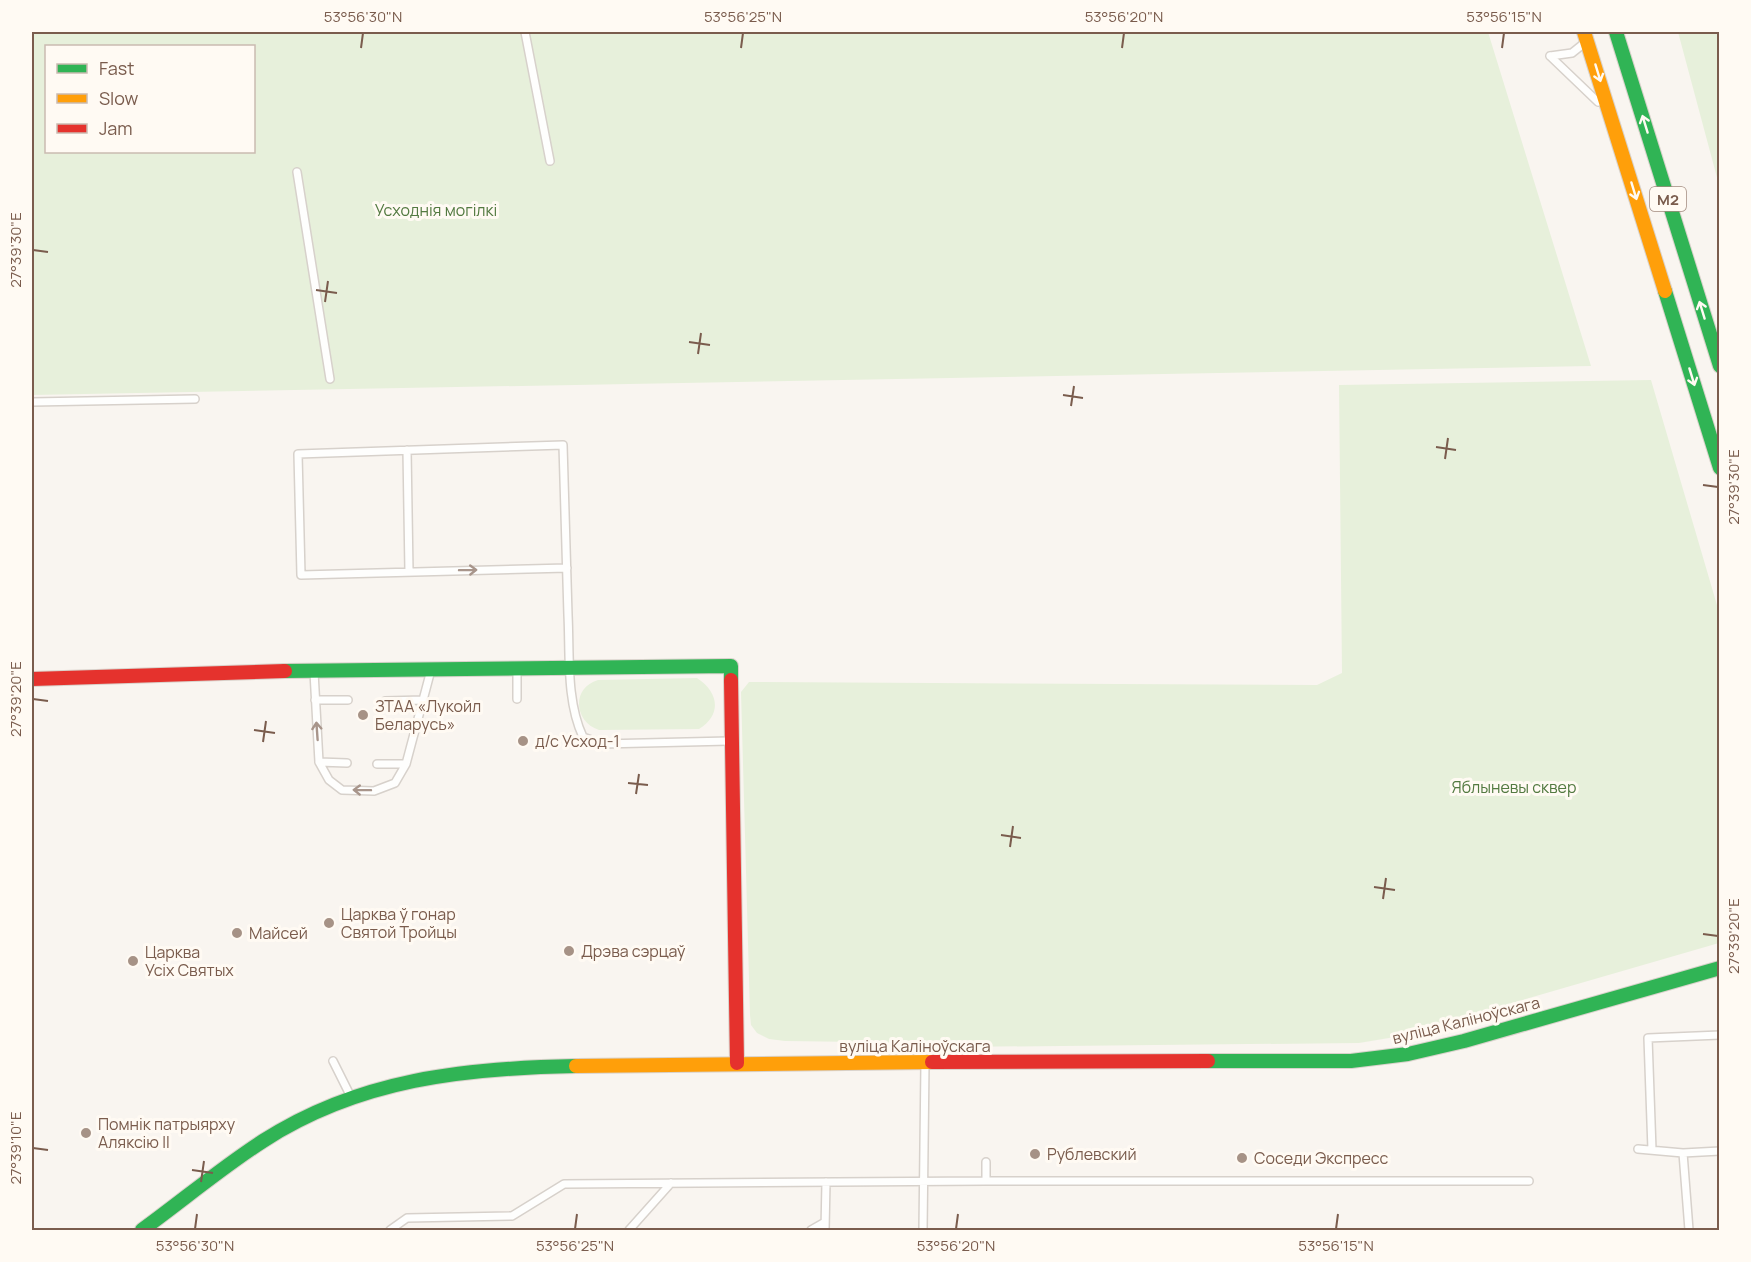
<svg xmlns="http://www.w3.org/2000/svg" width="1751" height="1262" font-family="Manrope,sans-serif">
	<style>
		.green { fill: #e7f0db; fill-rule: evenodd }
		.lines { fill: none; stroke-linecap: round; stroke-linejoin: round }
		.lane-casing { stroke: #d7d1cb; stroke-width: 10 }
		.fast-casing { stroke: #d9d2cb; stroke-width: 16 }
		.slow-casing { stroke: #d9d2cb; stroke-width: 16 }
		.jam-casing { stroke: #d9d2cb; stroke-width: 16 }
		.lane { stroke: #fefefd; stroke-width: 7 }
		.fast { stroke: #30b455; stroke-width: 14 }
		.slow { stroke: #ff9f0a; stroke-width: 14 }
		.jam { stroke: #e5322d; stroke-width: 14 }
		.oneway { stroke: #fffaf3 }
		.oneway2 { stroke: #a8958b }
		.ticks { fill: none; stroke: #7a5c4d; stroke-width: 2 }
		.poi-dot { fill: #a69286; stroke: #fffaf3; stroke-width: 2 }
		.labels { text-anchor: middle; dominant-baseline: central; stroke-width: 6; stroke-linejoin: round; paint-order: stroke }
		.shield { fill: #fffaf3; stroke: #a28b7f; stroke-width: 1.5 }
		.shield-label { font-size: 15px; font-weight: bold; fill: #7a5c4d }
		.park-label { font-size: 16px; fill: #537a41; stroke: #fffaf3 }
		.poi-label { font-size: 16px; fill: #7a5c4d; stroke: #fffaf3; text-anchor: start }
		.street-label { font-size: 16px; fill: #7a5c4d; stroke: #fffaf3 }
		.neatline { fill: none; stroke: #7a5c4d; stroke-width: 2 }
		.ticks-label { font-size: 15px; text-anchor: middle; fill: #7a5c4d }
	</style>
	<rect width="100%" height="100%" fill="#f9f5f0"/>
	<path class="green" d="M32 32H1488L1591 366 32 395ZM46 46H254V152H46Z
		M1678 32H1719V185Z
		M1651 380 1719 612V943L1395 1037 1359 1043 953 1047 860 1042 785 1041 769 1039 757 1033 751 1025 750 1015 741 692 749 682 1317 685 1342 673 1339 385Z
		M697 678C719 692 722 715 699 729L599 730C574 722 571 688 598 680Z"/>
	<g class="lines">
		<g class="lane-casing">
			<path id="lane" d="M525 32 550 161
				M1550 56 1598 102
				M1550 56 1572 53 1582 45
				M297 172 330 379
				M32 402 195 399
				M407 450 409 572
				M567 568 301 575 298 454 563 445C565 501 566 558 568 615 570 654 566 701 583 737L602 744 729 741
				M314 672 319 762 347 763
				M517 699V669
				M315 700H348
				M385 701 423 700
				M319 762 329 780 342 790 374 791 395 783 406 764
				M377 764H406L431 670
				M333 1061 350 1095
				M1638 1149 1683 1153 1720 1151
				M1652 1150 1648 1038 1720 1035
				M1683 1153 1689 1230
				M986 1162V1181
				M390 1230 407 1218 512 1216 564 1184 986 1181H1529
				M629 1230 671 1183
				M811 1230 825 1222
				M825 1230 826 1182
				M923 1230 925 1063"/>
		</g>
		<g class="fast-casing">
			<path id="fast" d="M1616 32 1720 366
				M1665 291 1720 468
				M285 671 731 666V680
				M1208 1061H1351L1408 1054 1464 1041 1720 968
				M142 1230C182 1201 221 1168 263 1141 359 1079 465 1068 576 1066"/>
		</g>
		<g class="slow-casing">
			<path id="slow" d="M1584 32 1665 291
				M576 1066 932 1062"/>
		</g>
		<g class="jam-casing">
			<path id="jam" d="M32 679 285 671
				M731 680 737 1063
				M932 1062 1208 1061"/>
		</g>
		<use href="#lane" class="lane"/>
		<use href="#fast" class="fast"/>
		<use href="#slow" class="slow"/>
		<use href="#jam" class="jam"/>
	</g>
	<defs><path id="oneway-shaft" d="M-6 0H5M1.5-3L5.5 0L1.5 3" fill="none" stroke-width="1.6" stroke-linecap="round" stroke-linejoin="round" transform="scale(1.5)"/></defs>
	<g class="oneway">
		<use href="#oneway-shaft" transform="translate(1598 73) rotate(73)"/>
		<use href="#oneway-shaft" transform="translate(1645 124) rotate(-107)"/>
		<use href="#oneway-shaft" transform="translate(1634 191) rotate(73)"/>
		<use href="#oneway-shaft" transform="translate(1702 310) rotate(-107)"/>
		<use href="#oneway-shaft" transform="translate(1692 377) rotate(73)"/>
	</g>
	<g class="oneway2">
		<use href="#oneway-shaft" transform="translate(468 570) rotate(-1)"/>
		<use href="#oneway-shaft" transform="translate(317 731) rotate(-94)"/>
		<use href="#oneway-shaft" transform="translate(362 790) rotate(-179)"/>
	</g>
	<path class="ticks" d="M361 48 363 33M741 48 743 33M1122 48 1124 33M1502 48 1504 33M33 250 48 252M316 290 337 293M325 302 328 281M689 342 710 345M698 354 701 333M1063 395 1083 398M1071 406 1074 386M1436 447 1456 450M1445 459 1448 438M1703 485 1718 487M33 699 48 701M254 730 275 733M263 742 266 721M628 783 648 785M636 794 639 774M1001 835 1021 838M1010 847 1013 826M1374 887 1395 890M1383 899 1386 878M1703 934 1718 936M33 1148 48 1150M192 1170 213 1173M201 1182 204 1161M195 1229 197 1214M575 1229 577 1214M956 1229 958 1214M1336 1229 1338 1214"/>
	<g class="poi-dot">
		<circle cx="363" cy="715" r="6"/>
		<circle cx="523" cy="741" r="6"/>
		<circle cx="329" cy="923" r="6"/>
		<circle cx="237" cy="933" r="6"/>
		<circle cx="569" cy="951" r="6"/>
		<circle cx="133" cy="961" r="6"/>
		<circle cx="86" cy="1133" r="6"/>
		<circle cx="1035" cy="1154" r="6"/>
		<circle cx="1242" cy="1158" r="6"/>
	</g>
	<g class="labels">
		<rect class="shield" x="1650" y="187" width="36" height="24" rx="4.5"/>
		<g class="shield-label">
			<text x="1668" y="199">М2</text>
		</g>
		<g class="park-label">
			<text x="436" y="210">Усходнія могілкі</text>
			<text x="1514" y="787">Яблыневы сквер</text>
		</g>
		<g class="poi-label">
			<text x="375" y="706">ЗТАА «Лукойл<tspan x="375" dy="18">Беларусь»</tspan></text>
			<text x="535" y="741">д/с Усход-1</text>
			<text x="341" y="914">Царква ў гонар<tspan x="341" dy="18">Святой Тройцы</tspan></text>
			<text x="249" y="933">Майсей</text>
			<text x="581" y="951">Дрэва сэрцаў</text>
			<text x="145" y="952">Царква<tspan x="145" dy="18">Усіх Святых</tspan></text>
			<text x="98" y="1124">Помнік патрыярху<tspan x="98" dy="18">Аляксію II</tspan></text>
			<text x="1047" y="1154">Рублевский</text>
			<text x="1254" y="1158">Соседи Экспресс</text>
		</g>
		<g class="street-label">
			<text transform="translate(1466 1020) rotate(-14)">вуліца Каліноўскага</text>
			<text x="915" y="1046">вуліца Каліноўскага</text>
		</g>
	</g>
	<rect width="1751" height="1262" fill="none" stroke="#fffaf3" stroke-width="66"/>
	<rect x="45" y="45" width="210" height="108" fill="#fffaf3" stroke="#cabbb1" stroke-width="1.5"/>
	<rect x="57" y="64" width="30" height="9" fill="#30b455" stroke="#cabbb1" stroke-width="1.5"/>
	<text x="99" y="75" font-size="18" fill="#7a5c4d">Fast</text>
	<rect x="57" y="94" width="30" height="9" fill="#ff9f0a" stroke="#cabbb1" stroke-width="1.5"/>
	<text x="99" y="105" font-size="18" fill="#7a5c4d">Slow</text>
	<rect x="57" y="124" width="30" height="9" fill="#e5322d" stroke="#cabbb1" stroke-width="1.5"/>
	<text x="99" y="135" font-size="18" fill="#7a5c4d">Jam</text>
	<rect x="33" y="33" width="1685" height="1196" class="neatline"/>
	<g class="ticks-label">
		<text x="363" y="22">53°56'30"N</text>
		<text x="743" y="22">53°56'25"N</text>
		<text x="1124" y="22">53°56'20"N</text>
		<text x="1504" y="22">53°56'15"N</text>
		<text transform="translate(16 250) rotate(-90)" y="5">27°39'30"E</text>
		<text transform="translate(1734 487) rotate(-90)" y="5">27°39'30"E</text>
		<text transform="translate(16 699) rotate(-90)" y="5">27°39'20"E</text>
		<text transform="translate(1734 936) rotate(-90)" y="5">27°39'20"E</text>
		<text transform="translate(16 1148) rotate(-90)" y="5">27°39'10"E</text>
		<text x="195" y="1251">53°56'30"N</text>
		<text x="575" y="1251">53°56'25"N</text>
		<text x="956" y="1251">53°56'20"N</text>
		<text x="1336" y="1251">53°56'15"N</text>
	</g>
</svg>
